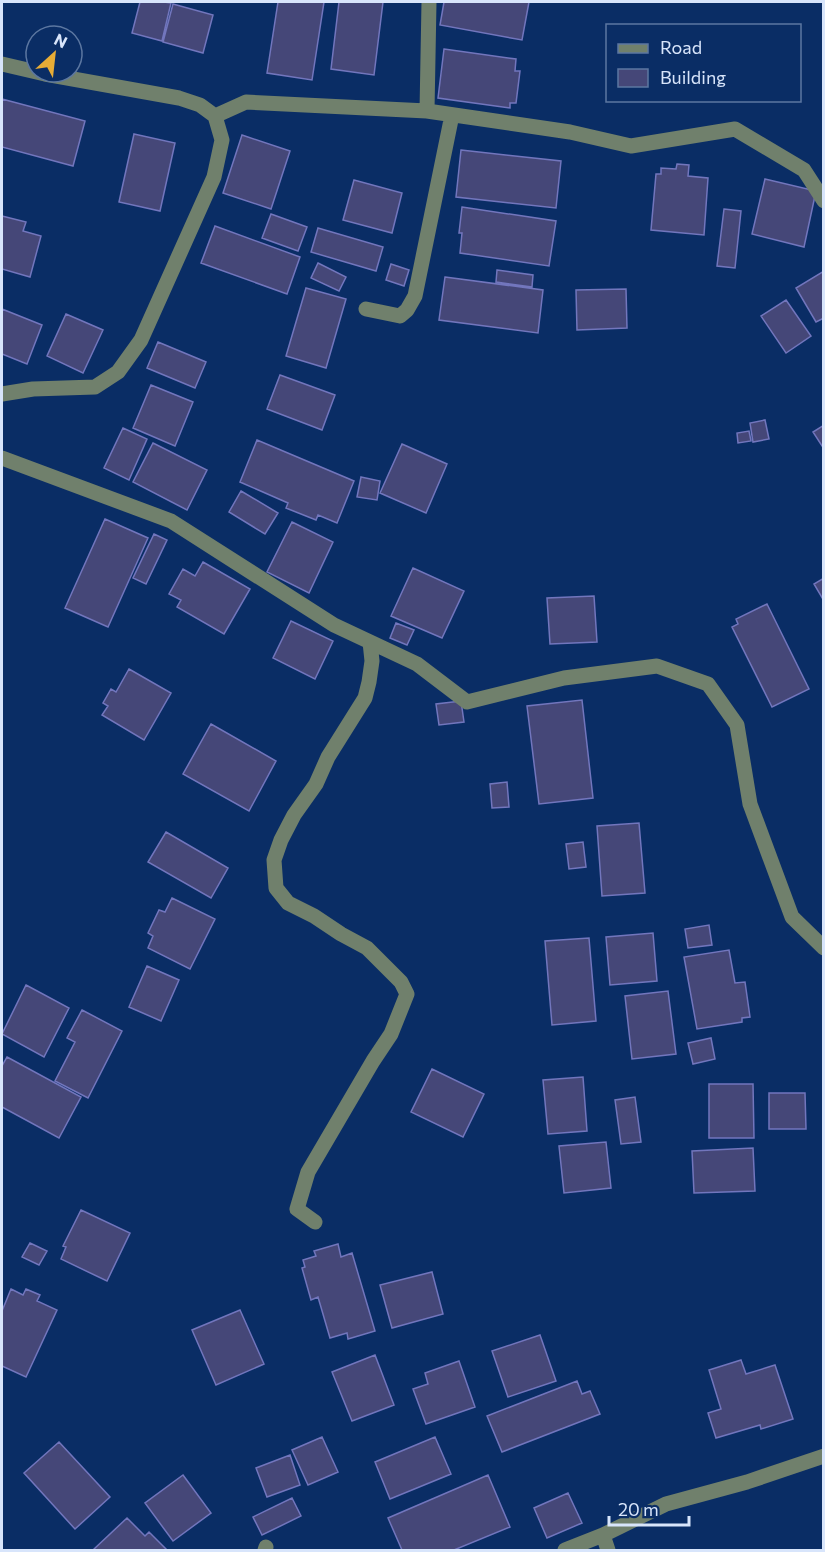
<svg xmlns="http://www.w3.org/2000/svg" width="825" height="1552" font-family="Commissioner,sans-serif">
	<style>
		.building { fill: #454778; stroke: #7276bd; stroke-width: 1.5 }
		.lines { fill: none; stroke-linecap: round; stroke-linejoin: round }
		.minor { stroke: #70806c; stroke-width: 15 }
	</style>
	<rect width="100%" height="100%" fill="#0a2d65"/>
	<path class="building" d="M140 2H164L171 3 162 41 132 33Z
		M278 2H324L312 80 267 73Z
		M339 2H383L374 75 331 69Z
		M444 2H529L522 40 440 25Z
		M173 4 213 15 203 53 163 42Z
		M444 49 516 59 515 71H520L516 103H510V108L438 98Z
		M2 99 85 121 73 166 2 147Z
		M134 134 175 143 160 211 119 202Z
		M242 135 290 151 271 209 223 193Z
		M461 150 561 161 556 208 456 197Z
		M677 164 689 165 688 176 708 178 704 235 651 230 656 174H661V168L676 169Z
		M765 179 816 191 804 247 752 234Z
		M354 180 402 193 392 233 343 220Z
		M462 207 556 221 549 266 460 253 462 233H459Z
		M724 209 741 211 735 268 717 266Z
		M271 214 307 227 298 251 262 238Z
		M2 216 26 222 23 231 41 236 30 277 2 269Z
		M215 226 300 257 287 294 201 263Z
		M318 228 383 247 376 271 311 252Z
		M318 263 346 277 339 291 311 278Z
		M391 264 409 270 404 286 386 280Z
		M497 270 533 275 532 287 496 282Z
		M824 271V318L816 322 796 288Z
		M445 277 543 290 538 333 439 320Z
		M306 288 346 299 326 368 286 356Z
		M626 289 627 328 577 330 576 290Z
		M786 300 811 336 786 353 761 316Z
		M2 309 42 325 27 364 2 354Z
		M66 314 103 330 83 373 47 356Z
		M158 342 206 362 195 388 147 368Z
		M280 375 335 395 322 430 267 409Z
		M151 385 193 402 175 446 133 428Z
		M765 420 769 439 753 442 750 423Z
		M824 425V449L813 432Z
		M123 428 147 439 129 480 104 468Z
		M749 431 751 441 738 443 737 433Z
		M257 440 354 481 337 523 318 515 316 520 286 508 288 503 240 482Z
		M153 443 207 470 187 510 133 482Z
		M402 444 447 464 426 513 380 493Z
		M361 477 380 481 377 500 357 497Z
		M241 491 278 513 265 534 229 512Z
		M105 519 148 538 108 627 65 608Z
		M292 522 333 542 309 593 267 572Z
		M154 534 167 540 146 584 133 578Z
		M203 562 250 589 224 634 177 607 181 600 169 594 183 569 195 576Z
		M413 568 464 591 442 638 391 616Z
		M824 578V601L814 584Z
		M594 596 597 642 550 644 547 598Z
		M767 604 809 689 772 707 732 627 738 624 736 619Z
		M291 621 333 641 315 679 273 658Z
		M396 623 414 630 407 645 390 638Z
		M129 669 171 693 144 740 102 715 108 706 103 703 111 689 116 692Z
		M582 700 593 798 539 804 527 706Z
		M461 701 464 722 439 725 436 704Z
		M211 724 276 761 249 811 183 774Z
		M507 782 509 807 492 808 490 784Z
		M639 823 645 893 602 896 597 826Z
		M166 832 228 868 211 898 148 862Z
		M583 842 586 867 569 869 566 844Z
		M172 898 215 919 190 969 148 948 153 936 148 933 159 910 165 912Z
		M709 925 712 945 688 948 685 929Z
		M653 933 657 981 610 985 606 937Z
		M589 938 596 1021 552 1025 545 941Z
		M729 950 735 983 745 982 750 1017 742 1018V1022L697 1029 684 957Z
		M147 966 179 980 161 1021 129 1007Z
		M26 985 69 1008 44 1057 2 1034Z
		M668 991 676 1054 632 1059 625 996Z
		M82 1010 122 1031 88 1098 55 1081 75 1042 67 1038Z
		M711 1038 715 1059 693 1064 688 1043Z
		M7 1057 81 1097 59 1138 2 1107V1066Z
		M432 1069 484 1094 463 1137 411 1112Z
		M583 1077 587 1131 548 1134 543 1080Z
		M709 1084H753L754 1138H709Z
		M769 1093H805L806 1129H769Z
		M635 1097 641 1142 621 1144 615 1100Z
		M606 1142 611 1188 564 1193 559 1146Z
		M753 1148 755 1191 694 1193 692 1151Z
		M81 1210 130 1233 107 1281 61 1259 66 1247 63 1246Z
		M30 1243 47 1251 39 1265 22 1257Z
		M338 1244 341 1257 352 1253 375 1331 348 1339 347 1333 330 1338 318 1297 311 1300 302 1268 305 1267 303 1260 316 1256 314 1251Z
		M432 1272 443 1314 392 1328 380 1285Z
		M11 1289 23 1295 26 1289 40 1295 37 1301 57 1310 26 1377 2 1366V1311Z
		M240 1310 264 1364 216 1385 192 1330Z
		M540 1335 556 1381 508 1397 492 1351Z
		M375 1355 394 1405 352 1421 332 1372Z
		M741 1360 746 1374 775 1365 793 1419 761 1429 760 1425 716 1438 708 1413 721 1409 709 1370Z
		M459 1361 475 1407 426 1424 413 1389 428 1384 425 1373Z
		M577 1381 582 1394 590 1391 600 1414 502 1452 487 1416Z
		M322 1437 338 1472 308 1485 292 1450Z
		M435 1437 451 1474 390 1499 375 1462Z
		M59 1442 110 1497 75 1529 24 1473Z
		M290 1455 300 1485 267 1497 256 1468Z
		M183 1475 211 1513 173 1541 145 1503Z
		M488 1475 510 1527 454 1550H402L388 1518Z
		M568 1493 582 1523 547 1538 534 1508Z
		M292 1498 301 1516 262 1535 253 1517Z
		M127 1518 145 1536 149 1532 167 1550H93Z"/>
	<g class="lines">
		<path class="minor" d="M2 64 45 74 179 98 200 105 215 116 222 140 214 177 141 340 118 372 95 387 33 389 2 394
			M427 111 429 2
			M215 116 246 102 427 111 570 132 631 146 735 129 804 170 824 201
			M366 309 400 316 407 310 415 296 452 115
			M2 458 171 521 334 625 417 664 467 702 564 678 657 666 708 684 737 725 750 804 792 917 824 948
			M315 1222 297 1209 308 1172 373 1061 391 1034 407 994 401 982 367 948 341 934 314 916 288 903 276 888 274 860 281 840 294 815 316 784 328 757 365 698 369 682 372 661 370 642
			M603 1535 608 1550
			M265 1550 266 1547
			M565 1550 603 1535 666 1504 747 1482 824 1456"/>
	</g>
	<rect width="825" height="1552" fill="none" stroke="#d8e5fb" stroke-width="6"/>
	<rect x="606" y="24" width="195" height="78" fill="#0a2d65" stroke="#5c77a1" stroke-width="1.5"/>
	<rect x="618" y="44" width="30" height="9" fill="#70806c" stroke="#5c77a1" stroke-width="1.5"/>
	<text x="660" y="54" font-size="18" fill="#d8e5fb">Road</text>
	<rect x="618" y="69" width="30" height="18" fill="#454778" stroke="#5c77a1" stroke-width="1.5"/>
	<text x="660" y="84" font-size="18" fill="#d8e5fb">Building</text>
	<g transform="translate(54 54) rotate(27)"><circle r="28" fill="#0a2d65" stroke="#5c77a1" stroke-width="1.5"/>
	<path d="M0-4.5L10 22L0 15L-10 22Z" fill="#e7ac36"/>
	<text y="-9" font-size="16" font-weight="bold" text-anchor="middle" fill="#d8e5fb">N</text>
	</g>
	<path d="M609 1516v9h80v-9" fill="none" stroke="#d8e5fb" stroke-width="3"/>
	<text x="618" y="1516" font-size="18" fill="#d8e5fb" stroke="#0a2d65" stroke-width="4.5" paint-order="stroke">20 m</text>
</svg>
